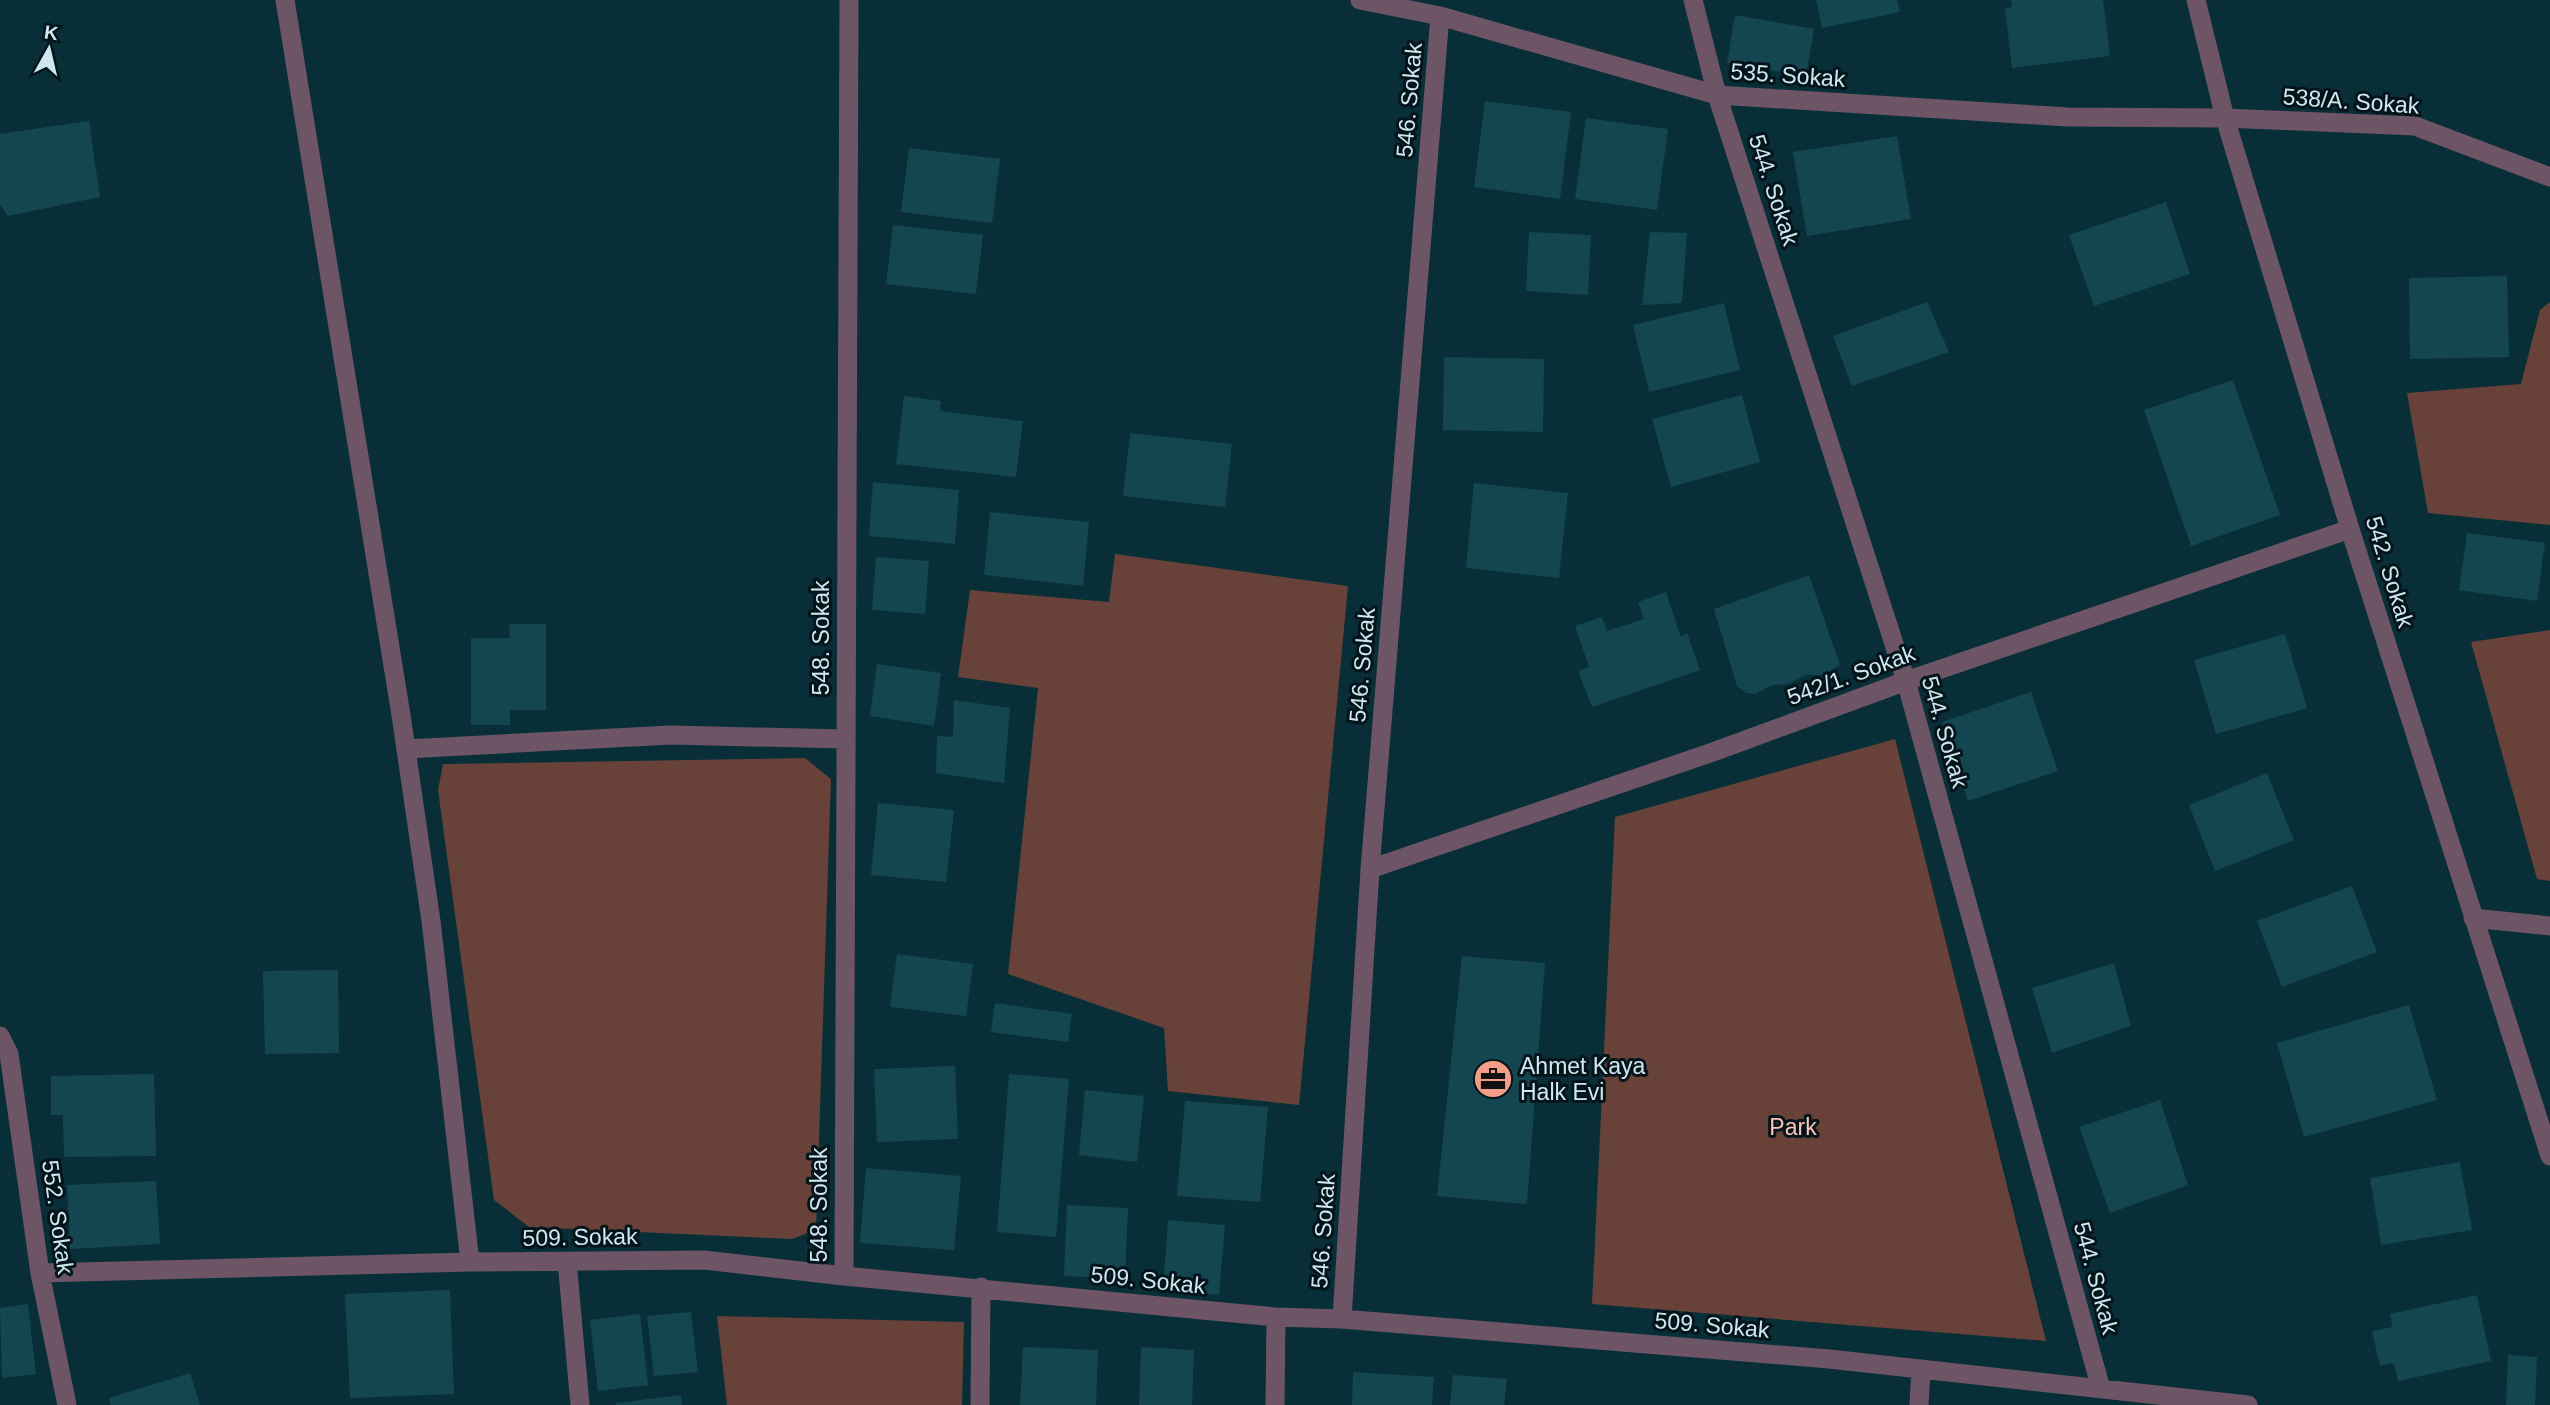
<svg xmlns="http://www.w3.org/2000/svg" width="2550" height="1405" font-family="Helvetica,sans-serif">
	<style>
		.green { fill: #684238 }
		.building { fill: #144652 }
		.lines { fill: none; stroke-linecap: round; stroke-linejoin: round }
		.service { stroke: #6d5566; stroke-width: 19 }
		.minor { stroke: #6d5566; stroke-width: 19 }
		.labels { text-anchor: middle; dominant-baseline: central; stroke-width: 6; stroke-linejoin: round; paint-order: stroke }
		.street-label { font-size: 23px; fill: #cfe8ef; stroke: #03151a }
		.poi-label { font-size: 23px; fill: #cfe8ef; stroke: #03151a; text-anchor: start }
		.park-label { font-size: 23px; fill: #fdc2b2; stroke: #03151a }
	</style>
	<rect width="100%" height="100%" fill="#082e37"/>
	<path class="green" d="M2550 302V525L2428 513 2407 393 2521 384 2540 310Z
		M1115 554 1348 586 1299 1105 1168 1091 1164 1028 1008 974 1038 688 958 677 970 590 1109 602Z
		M2550 630V881L2537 879 2471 642Z
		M1895 739 2046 1341 1592 1304 1615 817Z
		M805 758 831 779 816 1230 792 1239 529 1227 494 1200 438 790 443 764Z
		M717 1316 964 1322 962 1405H727Z"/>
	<path class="building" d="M1816 0H1897L1900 12 1822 28Z
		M2011 0H2103L2110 56 2012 68 2005 8 2012 7Z
		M1735 15 1814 29 1806 76 1727 63Z
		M1485 101 1571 112 1560 199 1474 187Z
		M1586 118 1668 129 1657 210 1575 199Z
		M89 121 100 197 8 216 0 204V134Z
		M1897 136 1911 219 1807 236 1793 152Z
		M909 148 1000 159 992 223 901 212Z
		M2166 202 2190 274 2094 306 2069 235Z
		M893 225 983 235 976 294 886 284Z
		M1529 232 1591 235 1588 295 1526 291Z
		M1650 232 1687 233 1682 303 1642 305Z
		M2507 276 2509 357 2410 359 2409 278Z
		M1927 302 1949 352 1852 386 1833 336Z
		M1724 303 1740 370 1649 392 1633 325Z
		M1444 357 1544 359 1543 432 1443 430Z
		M2233 380 2280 515 2191 546 2144 410Z
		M1742 395 1760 462 1671 487 1652 419Z
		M904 396 941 401 940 411 1023 421 1016 477 896 464Z
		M1130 433 1232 444 1225 507 1123 496Z
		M873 482 959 490 955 544 869 536Z
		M1474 483 1568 493 1559 578 1466 568Z
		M990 512 1089 522 1083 586 984 575Z
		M2467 533 2545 543 2537 601 2459 590Z
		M876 557 929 561 925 614 872 610Z
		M1809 575 1840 665 1823 675H1807L1788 684 1772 685 1756 694 1746 693 1737 686 1714 609Z
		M1666 592 1681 637 1687 633 1700 670 1592 707 1578 671 1589 667 1575 626 1602 617 1607 631 1644 619 1638 602Z
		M509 624H546V710H510V725H471V638H510Z
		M2285 634 2307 708 2216 734 2194 660Z
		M877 664 941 673 934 726 870 716Z
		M2031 692 2058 771 1968 801 1942 722Z
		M954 700 1010 708 1004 783 936 773 937 736 953 737Z
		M2267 773 2294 840 2215 871 2189 805Z
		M878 803 954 810 946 882 871 875Z
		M2352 886 2377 952 2282 987 2257 921Z
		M897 954 973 964 966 1016 890 1007Z
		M1462 956 1545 963 1527 1204 1437 1196Z
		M2114 963 2131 1026 2052 1053 2032 988Z
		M338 970 339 1053 265 1054 263 971Z
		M995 1003 1072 1014 1068 1042 991 1032Z
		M2409 1005 2437 1100 2304 1137 2277 1043Z
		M955 1066 958 1139 877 1142 874 1069Z
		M154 1074 156 1156 64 1157 63 1115H51V1076Z
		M1009 1074 1069 1079 1056 1237 997 1232Z
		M1085 1090 1144 1096 1137 1162 1079 1155Z
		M2160 1100 2188 1185 2110 1213 2079 1127Z
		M1185 1101 1268 1107 1260 1202 1177 1196Z
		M2460 1162 2472 1230 2381 1245 2370 1178Z
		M866 1168 961 1176 954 1250 860 1243Z
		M156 1181 160 1244 70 1249 67 1185Z
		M1067 1205 1128 1208 1125 1279 1064 1276Z
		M1168 1220 1225 1225 1219 1295 1163 1290Z
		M450 1290 454 1394 350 1398 345 1294Z
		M2477 1295 2491 1361 2398 1381 2394 1363 2380 1366 2372 1331 2392 1327 2390 1314Z
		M28 1304 36 1374 2 1378 0 1308Z
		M691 1312 698 1372 654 1376 647 1316Z
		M640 1314 648 1385 598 1391 590 1320Z
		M1023 1347 1098 1350 1096 1405H1020Z
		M1141 1347 1194 1350 1192 1405H1139Z
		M2508 1355 2537 1357 2535 1405H2506Z
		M1353 1372 1434 1377 1432 1405H1352Z
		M190 1373 200 1405H111L109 1398Z
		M1453 1375 1507 1379 1504 1405H1450Z
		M681 1395 682 1405H616V1403Z"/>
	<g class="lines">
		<path class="service" d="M1693 0 1717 95"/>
		<path class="minor" d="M285 0 401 715 431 921 470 1262
			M1360 0 1440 16 1717 95 2068 117 2225 118 2415 126 2550 177
			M2196 0 2225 118 2350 529 2550 1156
			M1717 95 1906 681 2101 1389
			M406 749 671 735 845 739
			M1370 869 1713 752 1906 681 2350 529
			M2473 918 2550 926
			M0 1036 9 1054 40 1273 67 1405
			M567 1261 580 1405
			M40 1273 470 1262 704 1260 844 1276 1276 1317 1342 1319 1829 1359 2248 1405
			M844 1276 849 0
			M1342 1319 1370 869 1440 16
			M980 1405 981 1287
			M1275 1405 1276 1317
			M1919 1405 1921 1369"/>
	</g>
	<defs>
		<g id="office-disc" transform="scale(2.0125)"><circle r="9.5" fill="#f49e87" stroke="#03151a"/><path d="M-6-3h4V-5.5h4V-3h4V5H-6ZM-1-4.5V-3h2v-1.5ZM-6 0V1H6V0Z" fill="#111"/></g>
	</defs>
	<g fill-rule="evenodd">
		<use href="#office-disc" x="1493" y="1079"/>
	</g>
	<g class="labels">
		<g class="street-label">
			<text transform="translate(1788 75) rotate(4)">535. Sokak</text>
			<text transform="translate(1409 100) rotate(-85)">546. Sokak</text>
			<text transform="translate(2351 101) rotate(4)">538/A. Sokak</text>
			<text transform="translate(1774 190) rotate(72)">544. Sokak</text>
			<text transform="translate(2390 572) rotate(73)">542. Sokak</text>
			<text transform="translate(821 638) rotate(-90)">548. Sokak</text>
			<text transform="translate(1362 665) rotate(-85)">546. Sokak</text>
			<text transform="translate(1851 675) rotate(-20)">542/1. Sokak</text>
			<text transform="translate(1945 732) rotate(74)">544. Sokak</text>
			<text transform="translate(819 1205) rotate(-90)">548. Sokak</text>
			<text transform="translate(58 1217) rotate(82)">552. Sokak</text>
			<text transform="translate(1323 1231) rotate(-86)">546. Sokak</text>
			<text transform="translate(580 1237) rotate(-1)">509. Sokak</text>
			<text transform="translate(2096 1278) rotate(75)">544. Sokak</text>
			<text transform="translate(1148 1280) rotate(6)">509. Sokak</text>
			<text transform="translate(1712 1325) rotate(5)">509. Sokak</text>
		</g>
		<g class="poi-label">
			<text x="1520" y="1066">Ahmet Kaya<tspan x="1520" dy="26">Halk Evi</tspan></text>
		</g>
		<g class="park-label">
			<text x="1793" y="1127">Park</text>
		</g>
	</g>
	<g transform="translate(49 49) rotate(8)" stroke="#03151a" stroke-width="5" paint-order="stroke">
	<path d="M0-5L12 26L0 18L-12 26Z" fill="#cfe8ef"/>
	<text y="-10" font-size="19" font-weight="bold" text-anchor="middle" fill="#cfe8ef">K</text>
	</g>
</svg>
